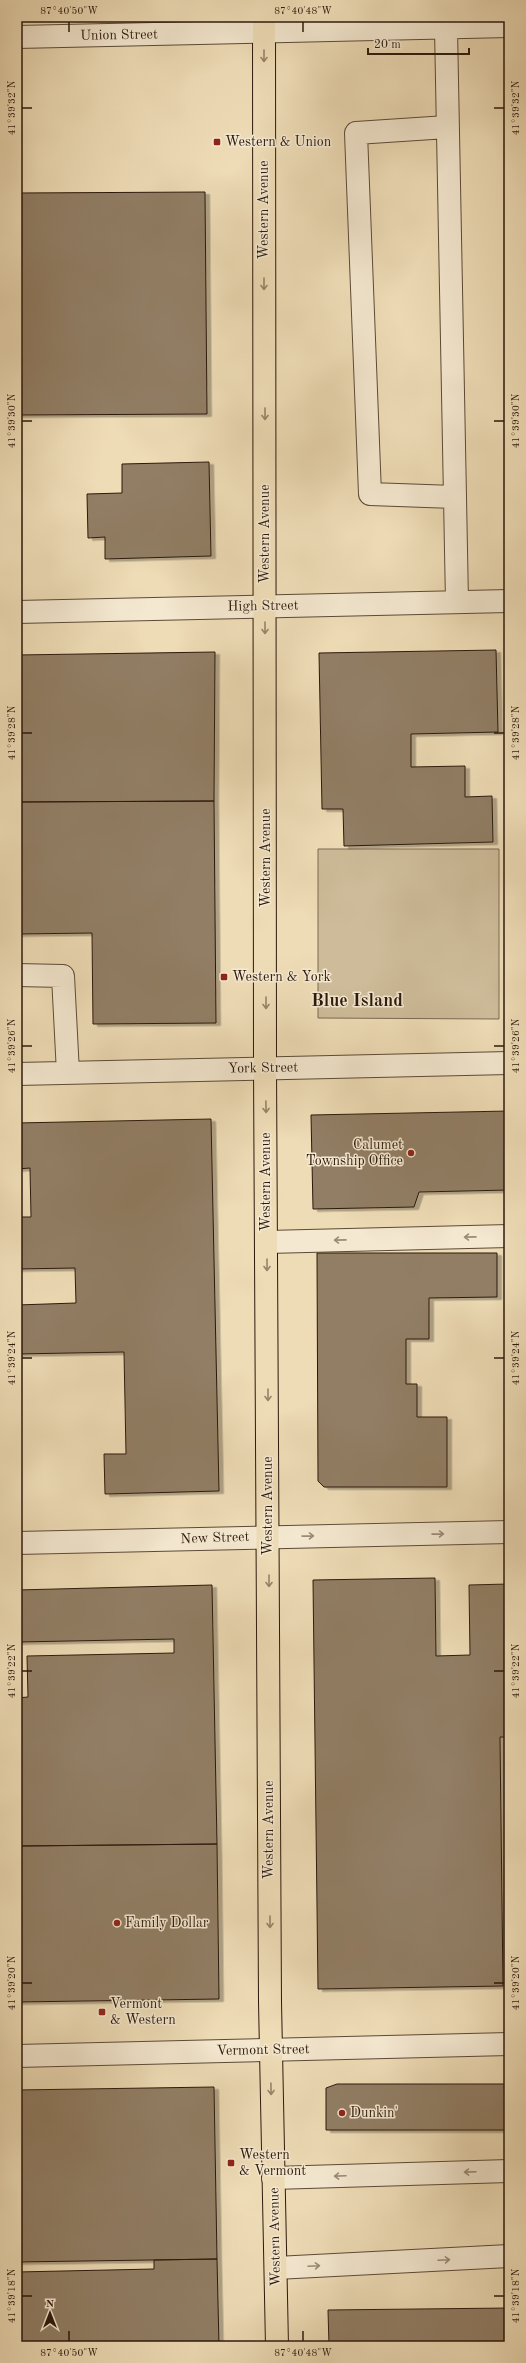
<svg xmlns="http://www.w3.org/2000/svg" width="526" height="2363" font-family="'Old Standard TT',serif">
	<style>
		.green { fill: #cdbb99; stroke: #7c6a53 }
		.building { fill: #917e65; stroke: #2c190d; filter: url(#shadow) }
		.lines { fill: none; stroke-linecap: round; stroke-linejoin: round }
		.minor-casing { stroke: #5c4a37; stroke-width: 24 }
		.major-casing { stroke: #2c190d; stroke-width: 24 }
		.minor { stroke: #f4e8d0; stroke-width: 22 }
		.major { stroke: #eedcb6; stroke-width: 22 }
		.oneway { stroke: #97846a }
		.oneway2 { stroke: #9a8b78 }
		.ticks { fill: none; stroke: #2c190d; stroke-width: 1.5 }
		.poi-dot { fill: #8f2418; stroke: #f4e8d0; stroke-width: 1.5 }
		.labels { text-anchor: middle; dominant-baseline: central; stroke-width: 3; stroke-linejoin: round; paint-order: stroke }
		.street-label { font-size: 14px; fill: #2c190d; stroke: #f4e8d0 }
		.poi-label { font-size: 14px; fill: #2c190d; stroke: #f4e8d0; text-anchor: start }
		.district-label { font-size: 18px; font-weight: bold; fill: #2c190d; stroke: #f4e8d0 }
		.neatline { fill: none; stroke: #2c190d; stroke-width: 1.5 }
		.ticks-label { font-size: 10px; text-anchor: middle; fill: #2c190d }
	</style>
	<defs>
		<filter id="shadow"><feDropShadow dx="4.5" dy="2.5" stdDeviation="0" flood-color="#0004"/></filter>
	</defs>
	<rect width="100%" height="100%" fill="#eedcb6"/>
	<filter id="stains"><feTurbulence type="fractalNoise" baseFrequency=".005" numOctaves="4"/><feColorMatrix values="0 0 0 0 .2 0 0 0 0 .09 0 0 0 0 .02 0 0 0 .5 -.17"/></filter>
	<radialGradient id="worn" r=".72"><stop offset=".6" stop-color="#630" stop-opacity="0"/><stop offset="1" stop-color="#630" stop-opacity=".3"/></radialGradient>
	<path class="green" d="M318 849H499V1019L318 1018Z"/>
	<path class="building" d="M205 192 207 414 17 415V193Z
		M209 462 211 556 105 559V537L88 538 87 494 122 493V464Z
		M496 650 498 732 411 734V767L465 766V797L492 796 493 842 344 846 343 809H322L319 653Z
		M215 652 214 801 17 802V655Z
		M214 801 216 1023 93 1024 92 933 17 934V802Z
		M509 1111V1190L419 1192 414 1207 313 1209 311 1115Z
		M211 1119 219 1491 105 1494 104 1454H126L124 1352 17 1354V1305L76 1303 75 1268 17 1269V1217H31L30 1168 17 1169V1123Z
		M317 1253H497V1297L429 1298V1339H406V1384H417V1417H447V1487H324L318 1481Z
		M435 1578 436 1656 470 1655 469 1585 508 1584 509 1737H500L503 1986 318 1989 313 1580Z
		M212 1585 217 1844 21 1846 17 1698 28 1697 27 1656 174 1653V1639L17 1642V1590Z
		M17 1844 21 1846 217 1844 219 1999 17 2002Z
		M337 2084H509V2130H326V2088Z
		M214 2087 217 2259 17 2262V2090Z
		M217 2259 219 2346H17V2272L154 2269V2260Z
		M509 2308V2346H329L328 2310Z"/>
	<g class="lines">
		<g class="minor-casing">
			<path id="minor" d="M446 28 457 602
				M17 37 509 26
				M447 127 356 133 370 494 454 497
				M17 612 509 601
				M17 975 63 976 68 1073
				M17 1074 509 1063
				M267 1242 509 1236
				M17 1543 509 1532
				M17 2056 509 2044
				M273 2178 509 2171
				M276 2268 509 2256"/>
		</g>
		<g class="major-casing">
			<path id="major" d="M264 17 265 1068 270 2002 277 2346"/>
		</g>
		<use href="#minor" class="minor"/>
		<use href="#major" class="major"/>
	</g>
	<defs><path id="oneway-shaft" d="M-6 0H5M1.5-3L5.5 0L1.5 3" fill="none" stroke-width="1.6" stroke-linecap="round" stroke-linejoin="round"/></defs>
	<g class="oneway">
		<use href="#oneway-shaft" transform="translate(264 56) rotate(90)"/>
		<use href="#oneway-shaft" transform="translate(264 284) rotate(90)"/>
		<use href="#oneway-shaft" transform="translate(265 414) rotate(90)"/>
		<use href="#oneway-shaft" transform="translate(265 628) rotate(90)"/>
		<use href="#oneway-shaft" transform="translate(266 1003) rotate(90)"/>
		<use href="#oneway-shaft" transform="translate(266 1107) rotate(89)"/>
		<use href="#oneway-shaft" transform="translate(267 1265) rotate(90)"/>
		<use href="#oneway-shaft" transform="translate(268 1395) rotate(90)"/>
		<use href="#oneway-shaft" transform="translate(269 1581) rotate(90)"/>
		<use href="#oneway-shaft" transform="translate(270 1922) rotate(90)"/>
		<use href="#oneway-shaft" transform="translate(271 2089) rotate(89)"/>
	</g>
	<g class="oneway2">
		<use href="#oneway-shaft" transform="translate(470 1237) rotate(179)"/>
		<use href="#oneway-shaft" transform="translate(340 1240) rotate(179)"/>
		<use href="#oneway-shaft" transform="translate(438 1534) rotate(-1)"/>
		<use href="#oneway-shaft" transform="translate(308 1536) rotate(-1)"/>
		<use href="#oneway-shaft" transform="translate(470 2172) rotate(178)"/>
		<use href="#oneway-shaft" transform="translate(340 2176) rotate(178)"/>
		<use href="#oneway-shaft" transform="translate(444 2260) rotate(-3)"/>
		<use href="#oneway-shaft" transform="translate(314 2266) rotate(-3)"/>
	</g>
	<path class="ticks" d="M69 22V32M303 22V32M22 108H32M494 108H504M22 421H32M494 421H504M22 733H32M494 733H504M22 1046H32M494 1046H504M22 1358H32M494 1358H504M22 1671H32M494 1671H504M22 1983H32M494 1983H504M22 2296H32M494 2296H504M69 2331V2341M303 2331V2341"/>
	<g class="poi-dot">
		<rect x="213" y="138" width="8" height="8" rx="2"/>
		<rect x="220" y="973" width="8" height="8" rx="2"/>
		<circle cx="411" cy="1153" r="4"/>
		<circle cx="117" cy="1923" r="4"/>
		<rect x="98" y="2008" width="8" height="8" rx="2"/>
		<circle cx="342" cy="2113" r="4"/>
		<rect x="227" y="2159" width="8" height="8" rx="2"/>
	</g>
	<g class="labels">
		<g class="street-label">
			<text transform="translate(119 35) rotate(-1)">Union Street</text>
			<text transform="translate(264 210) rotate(-90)">Western Avenue</text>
			<text transform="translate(265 534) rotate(-90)">Western Avenue</text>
			<text transform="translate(263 606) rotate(-1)">High Street</text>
			<text transform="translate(266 858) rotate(-90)">Western Avenue</text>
			<text transform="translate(263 1068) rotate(-1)">York Street</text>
			<text transform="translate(266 1182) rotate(-90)">Western Avenue</text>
			<text transform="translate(268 1506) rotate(-90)">Western Avenue</text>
			<text transform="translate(215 1538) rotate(-2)">New Street</text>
			<text transform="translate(269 1830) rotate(-90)">Western Avenue</text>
			<text transform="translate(263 2050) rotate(-1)">Vermont Street</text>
			<text transform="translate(275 2237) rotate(-91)">Western Avenue</text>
		</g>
		<g class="poi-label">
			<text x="225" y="142">Western &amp; Union</text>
			<text x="232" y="977">Western &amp; York</text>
			<text x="403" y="1145" text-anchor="end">Calumet<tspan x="403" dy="16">Township Office</tspan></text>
			<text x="125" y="1923">Family Dollar</text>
			<text x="110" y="2004">Vermont<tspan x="110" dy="16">&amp; Western</tspan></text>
			<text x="350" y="2113">Dunkin'</text>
			<text x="239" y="2155">Western<tspan x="239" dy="16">&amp; Vermont</tspan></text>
		</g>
		<g class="district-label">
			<text x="357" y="1001">Blue Island</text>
		</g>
	</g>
	<rect width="526" height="2363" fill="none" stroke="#eedcb6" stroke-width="44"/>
	<g transform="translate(50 2313)" stroke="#f4e8d0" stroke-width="3" paint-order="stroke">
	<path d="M0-3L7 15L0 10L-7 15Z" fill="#2c190d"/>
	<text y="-6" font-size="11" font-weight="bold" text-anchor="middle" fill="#2c190d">N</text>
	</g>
	<path d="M368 48v6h101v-6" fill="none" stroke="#2c190d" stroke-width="2"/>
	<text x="374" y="48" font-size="12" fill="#2c190d" stroke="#f4e8d0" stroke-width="3" paint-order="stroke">20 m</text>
	<rect x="22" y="22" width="482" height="2319" class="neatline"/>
	<g class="ticks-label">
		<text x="69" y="14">87°40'50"W</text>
		<text x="303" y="14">87°40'48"W</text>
		<text transform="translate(11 108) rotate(-90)" y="4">41°39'32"N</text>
		<text transform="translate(515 108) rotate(-90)" y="4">41°39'32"N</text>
		<text transform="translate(11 421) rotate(-90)" y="4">41°39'30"N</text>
		<text transform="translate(515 421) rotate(-90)" y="4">41°39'30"N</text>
		<text transform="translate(11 733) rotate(-90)" y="4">41°39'28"N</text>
		<text transform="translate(515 733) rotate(-90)" y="4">41°39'28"N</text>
		<text transform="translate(11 1046) rotate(-90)" y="4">41°39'26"N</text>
		<text transform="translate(515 1046) rotate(-90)" y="4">41°39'26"N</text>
		<text transform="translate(11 1358) rotate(-90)" y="4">41°39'24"N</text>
		<text transform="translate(515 1358) rotate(-90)" y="4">41°39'24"N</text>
		<text transform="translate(11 1671) rotate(-90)" y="4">41°39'22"N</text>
		<text transform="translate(515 1671) rotate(-90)" y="4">41°39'22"N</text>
		<text transform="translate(11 1983) rotate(-90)" y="4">41°39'20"N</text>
		<text transform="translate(515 1983) rotate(-90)" y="4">41°39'20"N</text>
		<text transform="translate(11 2296) rotate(-90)" y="4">41°39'18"N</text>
		<text transform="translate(515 2296) rotate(-90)" y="4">41°39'18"N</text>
		<text x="69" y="2356">87°40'50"W</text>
		<text x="303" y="2356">87°40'48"W</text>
	</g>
	<rect width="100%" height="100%" filter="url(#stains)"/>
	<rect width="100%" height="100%" fill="url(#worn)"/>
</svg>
